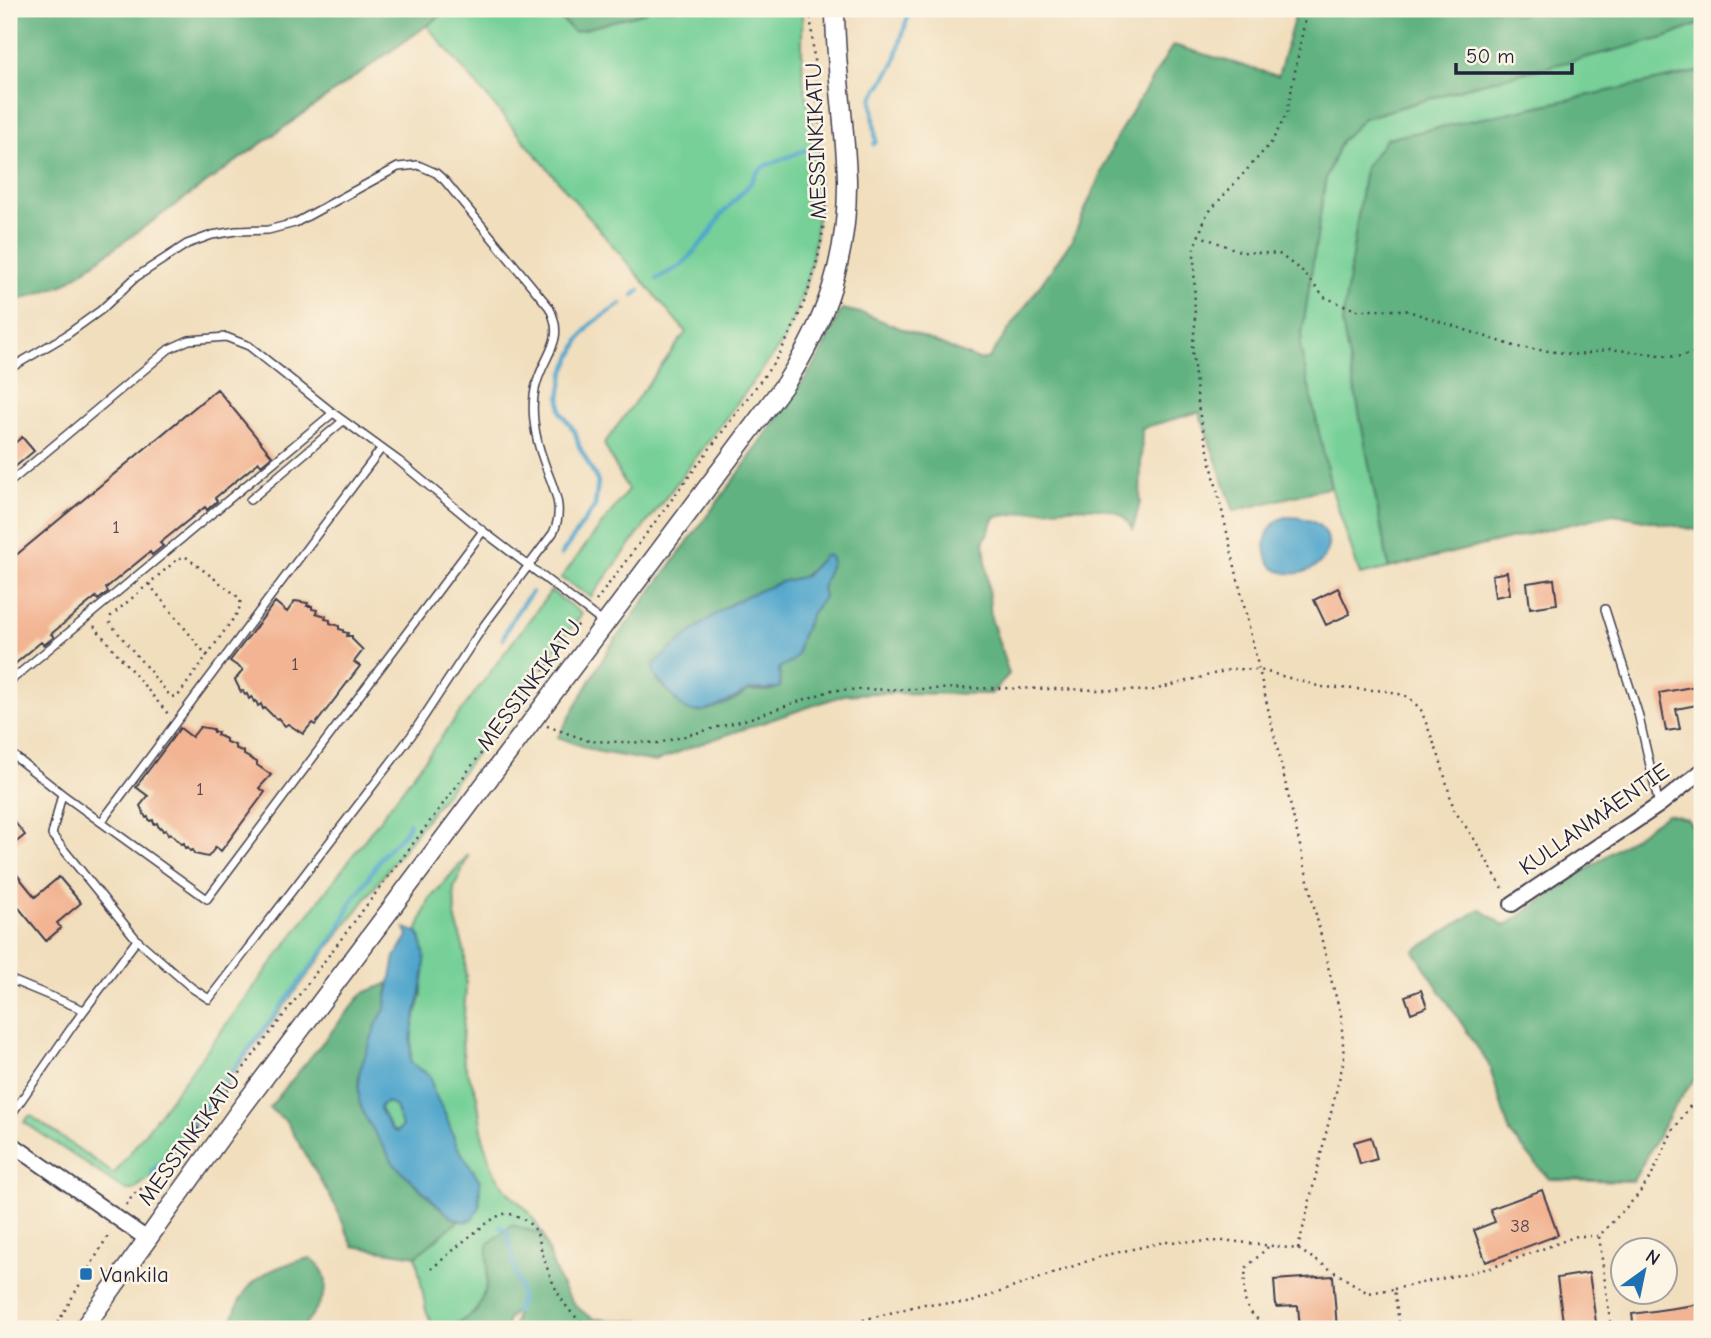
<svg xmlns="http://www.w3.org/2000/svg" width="1711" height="1338" font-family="'Comic Neue',sans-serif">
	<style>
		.green { fill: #76d097; stroke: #4c7969; stroke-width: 2 }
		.forest { fill: #60b280; stroke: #416a5e; stroke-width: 2; fill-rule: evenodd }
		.water { fill: #4fa6cc; stroke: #386484; stroke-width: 2; fill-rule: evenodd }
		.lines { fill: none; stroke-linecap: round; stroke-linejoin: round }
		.stream { stroke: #4fa6cc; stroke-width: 4.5 }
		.building { fill: #f2b492 }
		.service-casing { stroke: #413e4e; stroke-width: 10 }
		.minor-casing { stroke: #413e4e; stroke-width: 18 }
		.tertiary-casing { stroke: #413e4e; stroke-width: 21 }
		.path { stroke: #413e4e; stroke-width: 2.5; stroke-dasharray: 2 5; stroke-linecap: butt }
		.service { stroke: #fff; stroke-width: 7 }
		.minor { stroke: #fff; stroke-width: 14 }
		.tertiary { stroke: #fff; stroke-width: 18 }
		.poi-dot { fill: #1f6fb2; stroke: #fcf5e5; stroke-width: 2.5 }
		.labels { text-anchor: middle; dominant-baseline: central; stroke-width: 5; stroke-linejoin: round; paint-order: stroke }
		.number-label { font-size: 19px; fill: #564651 }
		.street-label { font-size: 23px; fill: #22223b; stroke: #fcf5e5 }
		.poi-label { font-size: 23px; fill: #22223b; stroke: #fcf5e5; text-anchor: start }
	</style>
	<rect width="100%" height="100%" fill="#fcf5e5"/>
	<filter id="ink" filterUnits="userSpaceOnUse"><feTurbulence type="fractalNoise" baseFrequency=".0143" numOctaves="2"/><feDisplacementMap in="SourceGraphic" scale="14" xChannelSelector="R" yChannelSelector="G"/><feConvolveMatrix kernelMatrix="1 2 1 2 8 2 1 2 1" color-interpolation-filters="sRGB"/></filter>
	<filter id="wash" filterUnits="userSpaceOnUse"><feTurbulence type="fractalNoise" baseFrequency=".00686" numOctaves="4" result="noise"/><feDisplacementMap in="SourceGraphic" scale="28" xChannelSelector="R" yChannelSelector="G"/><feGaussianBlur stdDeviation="1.57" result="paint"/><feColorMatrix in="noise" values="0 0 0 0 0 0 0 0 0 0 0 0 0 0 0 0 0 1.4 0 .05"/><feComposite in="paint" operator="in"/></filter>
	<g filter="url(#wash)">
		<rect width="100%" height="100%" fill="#f1debd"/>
		<path class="green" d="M450 9H551L574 32 645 12 649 9H802C803 33 800 60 804 85 806 99 812 112 813 127 824 203 818 273 783 342L591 597 561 578 628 490 604 444 686 332 427 26Z
			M1702 23V71L1386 139 1342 323 1389 568 1360 575 1331 487 1300 347 1326 177 1341 141 1364 118 1482 83 1664 38Z
			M551 591 582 614 159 1171 133 1190H125L24 1122 30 1115 114 1174Z
			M469 854 454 888 455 916 465 954 466 987 462 1041 464 1062 477 1096 484 1144 494 1172 508 1192 529 1212 543 1235 512 1225 488 1244C488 1257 489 1271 487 1283 484 1310 459 1329 434 1329L426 1310 416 1256 458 1221H468L480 1205V1181L457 1146 445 1114 434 1093 430 1075 411 1063 412 1028 422 995 421 938 417 932 429 900Z
			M388 1102 395 1107 402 1126 396 1132 392 1130 380 1109 381 1105Z"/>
		<path class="forest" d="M9 9H450L63 285 9 303Z
			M551 9H649L645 12 574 32Z
			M1293 9H1508L1518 15 1534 9H1702V23L1664 38 1482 83 1364 118 1341 141 1326 177 1300 347 1331 487 1234 511 1199 412 1142 428 1140 502 1133 529C1129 523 1124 515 1118 513 1093 501 1023 512 995 517L984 541 991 618 1009 674 991 694 873 693 844 695 694 746 655 762 595 751 558 737 609 648 736 477 817 361 842 309 865 314 979 360 989 358 1072 240 1117 136 1173 45 1278 76 1294 19ZM824 556 831 562 822 588 824 597 811 614 800 640 797 655 792 661 779 668 780 687 770 691H747C739 700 702 715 690 711 679 707 672 695 665 688 658 680 653 675 654 664L699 626 732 603 781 582 803 577Z
			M1702 71V531L1613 514 1389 568 1342 323 1365 168 1386 139Z
			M1667 814 1687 819 1702 840V1069L1673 1109 1633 1181 1549 1179 1510 1133 1489 1065 1414 951 1480 909 1505 926Z
			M389 983 385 1009 377 1023 359 1073 358 1084 360 1105 394 1164 437 1205 458 1221 416 1256 353 1246 336 1207 286 1121 269 1108 363 993Z
			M512 1225 543 1235C554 1268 561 1302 594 1319L778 1329H513L517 1309 507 1321V1329H449L476 1312 487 1286 488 1244Z
			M310 1258C342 1281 319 1304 302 1329H230C240 1282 265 1268 310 1258Z"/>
		<path class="water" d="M1285 517C1350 515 1334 579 1287 573 1277 572 1270 566 1267 557 1262 540 1268 524 1285 517Z
			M828 555 832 560 822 588 824 597 811 614 800 640 797 655 792 661 779 668 780 687C769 692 757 686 747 691 733 699 707 715 690 711 680 708 673 696 666 688 659 681 653 675 653 665L699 626 726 607 746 596 781 582 805 576 823 557Z
			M405 928 417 932C438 968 410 1010 411 1047 411 1052 409 1059 412 1063 415 1069 424 1070 430 1075L434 1093 445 1114 457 1146 480 1181 479 1208 472 1219 465 1222 451 1217 394 1164 364 1115 359 1100V1073L377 1023 385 1009 395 957 408 936ZM388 1102 395 1107 402 1126 397 1132 392 1130 380 1109 381 1105Z"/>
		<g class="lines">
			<path class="stream" d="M874 144 876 142 872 99 894 64 910 9
				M657 279 682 265 711 232 721 215 750 184 757 172 765 166 805 150
				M634 295 640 290
				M561 555 595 506 598 482 579 446 575 432 561 412 560 397 564 373 580 339 591 324 621 304
				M503 639C510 620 519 607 532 592
				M359 892 382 856 405 832 409 823
				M152 1171 165 1159 337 933 355 895 359 893
				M500 1227 508 1231C506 1241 511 1243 512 1252 513 1255 512 1259 513 1263 517 1283 526 1291 516 1312"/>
		</g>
		<g id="blocks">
			<path class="building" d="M217 389 272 456 261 465 259 462 215 498 217 501 207 510 205 507 160 543 163 546 152 555 150 552 106 588 108 592 98 600 96 597 51 634 54 637 44 645 41 642 9 669V561Z
				M22 437 34 451 9 472V448Z
				M1507 572 1510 594 1495 597 1492 575Z
				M1554 579 1557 604 1530 608 1527 583Z
				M1338 588 1350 614 1326 625 1314 600Z
				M295 601 308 603 307 606H312V609L317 610 316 613 326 616 325 619 330 620V623L339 626V629L343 630V632L348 633 347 636H352V639L363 650 354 662 360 666 315 725 312 723 303 734 288 724 285 726 278 718 276 719 265 708 263 709 261 704 258 706 256 701 254 702 252 697 249 699 247 694 245 695 243 691 241 692 235 680 243 670 230 661 275 602 287 612Z
				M1702 685V704L1676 709 1680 729 1666 731 1659 693Z
				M200 727 213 729V732H218L217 735 226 739V742L235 745V748L244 752V755L257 762V765L271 775 259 788 265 792 221 851 216 847 208 857 194 854 193 850 190 851 188 847 185 848 184 843 181 844 170 833 168 835 166 830 163 831 161 827 159 828 157 823 154 824 153 820 150 821 148 817 146 818 140 806 148 796 136 787 180 728 192 737Z
				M9 815 25 835 9 848Z
				M9 865 35 897 59 877 81 903 57 923 61 928 46 941 9 896Z
				M1421 990 1427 1007 1411 1013 1405 996Z
				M1371 1137 1377 1159 1360 1164 1354 1142Z
				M1542 1190 1558 1235 1486 1262 1474 1230 1495 1222 1490 1209Z
				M1589 1273 1597 1329H1564L1557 1278Z
				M1333 1276 1337 1329H1300L1298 1306 1276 1307 1274 1280Z
				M1702 1304V1329H1634L1632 1314Z"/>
		</g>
	</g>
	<g filter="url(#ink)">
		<use href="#blocks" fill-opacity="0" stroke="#413e4e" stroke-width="2"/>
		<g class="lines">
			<g class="service-casing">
				<path id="service" d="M9 369 65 336 101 310 136 277 187 244 212 235 236 231 268 230 295 223 398 167 418 165 436 173 445 181 549 307C566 340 546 352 537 382 529 407 535 438 544 462 552 486 566 507 553 533L485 624 411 736 209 999 192 988 137 940
					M9 483 169 349 189 340 226 337 249 346 333 413 399 461 483 531 605 624
					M250 500 343 421
					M1605 609 1638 713 1659 805
					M9 682 333 413
					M9 752 62 794
					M102 821 381 449
					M9 979 84 1010
					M9 1118 74 1024 137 940 52 835 62 794 207 899 483 531"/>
			</g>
			<g class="minor-casing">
				<path id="minor" d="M1512 904 1659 805 1702 771
					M9 1142 147 1239"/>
			</g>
			<g class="tertiary-casing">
				<path id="tertiary" d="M83 1329 240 1110 785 384C827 320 848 256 847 179 845 122 835 65 835 9"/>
			</g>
			<path class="path" d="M1198 235 1242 252 1279 254 1302 271 1324 297 1356 310H1405L1517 347 1579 355 1610 349 1677 357 1702 351
				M186 557 236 595 241 603 238 612 178 696 171 697 110 623 111 616 179 558Z
				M149 584 208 657
				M596 601 773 364C804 314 824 258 825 200L810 9
				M94 626 169 715
				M547 726 589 741 659 743 748 719 832 690 1001 688 1150 691 1232 669 1260 670 1322 687 1389 691 1409 697 1421 710 1440 759 1454 810 1473 837 1505 892
				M126 1205 134 1194 159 1176 179 1154 581 621
				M1268 1247 1246 1268C1242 1301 1242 1312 1273 1329
				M1298 1249 1344 1059 1341 1015 1331 979 1199 412 1192 349 1195 325 1194 248 1207 214 1271 143 1287 113 1307 9
				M431 1269C445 1258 489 1217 504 1214 515 1212 530 1222 536 1231 539 1237 540 1245 542 1252 551 1282 564 1316 594 1329
				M1394 1289 1491 1268 1577 1236H1599
				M54 1329 110 1232
				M829 1329 924 1304 969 1303 1102 1256 1164 1242 1230 1241 1298 1249 1368 1293 1394 1289 1400 1329
				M1611 1329 1599 1236 1638 1195 1652 1175 1672 1132 1702 1089"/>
			<use href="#service" class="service"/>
			<use href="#minor" class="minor"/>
			<use href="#tertiary" class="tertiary"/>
		</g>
	</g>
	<rect class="poi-dot" x="79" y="1267" width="14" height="14" rx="3.5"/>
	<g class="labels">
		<g class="number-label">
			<text x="116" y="527">1</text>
			<text x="295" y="664">1</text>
			<text x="200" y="789">1</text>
			<text x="1520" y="1226">38</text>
		</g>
		<g class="street-label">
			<text transform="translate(816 141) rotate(-92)">MESSINKIKATU</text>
			<text transform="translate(529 685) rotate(-53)">MESSINKIKATU</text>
			<text transform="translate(1594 819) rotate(-35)">KULLANMÄENTIE</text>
			<text transform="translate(189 1139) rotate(-54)">MESSINKIKATU</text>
		</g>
		<g class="poi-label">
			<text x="100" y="1274">Vankila</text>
		</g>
	</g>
	<rect width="1711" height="1338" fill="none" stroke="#fcf5e5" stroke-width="35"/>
	<g transform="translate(1644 1271) rotate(33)"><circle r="33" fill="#fcf5e5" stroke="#a5a1a1" stroke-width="2"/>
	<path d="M0-5L12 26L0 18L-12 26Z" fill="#1f6fb2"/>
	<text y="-10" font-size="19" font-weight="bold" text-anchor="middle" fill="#22223b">N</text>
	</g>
	<path d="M1456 63v10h116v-10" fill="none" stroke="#22223b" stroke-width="3.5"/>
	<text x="1466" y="63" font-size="21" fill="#22223b" stroke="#fcf5e5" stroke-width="5" paint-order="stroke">50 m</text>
</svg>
